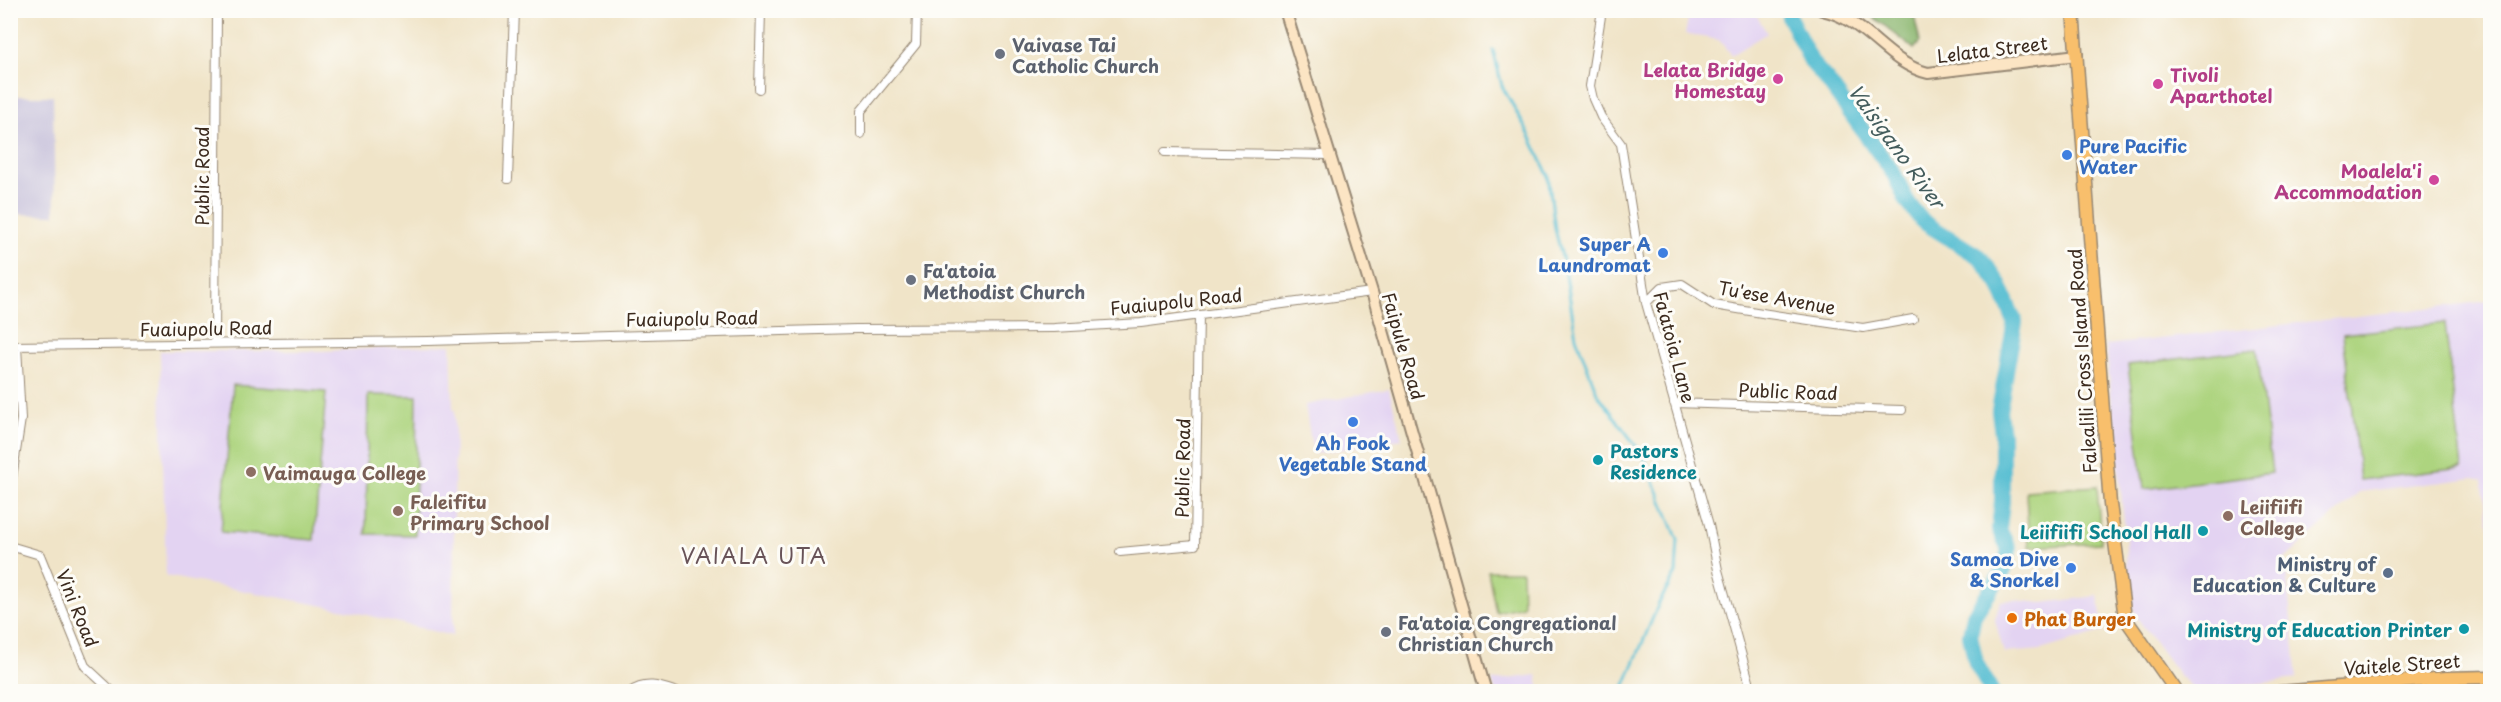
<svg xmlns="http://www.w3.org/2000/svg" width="2501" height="702" font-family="'Playpen Sans',sans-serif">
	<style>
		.built { fill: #e3d3f2 }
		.industrial { fill: #c6c0da }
		.green { fill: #add47f; stroke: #747f4e; stroke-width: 1.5 }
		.forest { fill: #8ab66e; stroke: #627046; stroke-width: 1.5 }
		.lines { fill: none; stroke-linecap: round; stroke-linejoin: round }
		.stream { stroke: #54bdd1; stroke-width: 3 }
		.river { stroke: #54bdd1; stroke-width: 16 }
		.street-casing { stroke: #968773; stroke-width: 10 }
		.secondary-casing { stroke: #968773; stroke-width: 14 }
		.primary-casing { stroke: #968773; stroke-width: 15 }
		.street { stroke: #fff; stroke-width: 8 }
		.secondary { stroke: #fce5c4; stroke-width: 10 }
		.primary { stroke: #f8bf6c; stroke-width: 12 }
		.worship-dot { fill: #6b7280; stroke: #fdfcf7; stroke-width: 2 }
		.hotel-dot { fill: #d1479c; stroke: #fdfcf7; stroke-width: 2 }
		.shop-dot { fill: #3f7fe0; stroke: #fdfcf7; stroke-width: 2 }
		.culture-dot { fill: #0f9aa8; stroke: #fdfcf7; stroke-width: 2 }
		.education-dot { fill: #8d6e63; stroke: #fdfcf7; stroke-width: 2 }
		.service-dot { fill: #5c6f8a; stroke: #fdfcf7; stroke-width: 2 }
		.food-dot { fill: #e8710a; stroke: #fdfcf7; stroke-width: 2 }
		.labels { text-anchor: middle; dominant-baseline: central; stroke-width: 6; stroke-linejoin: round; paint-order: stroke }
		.worship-label { font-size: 18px; font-weight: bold; fill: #5b616d; stroke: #fdfcf7; text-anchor: start }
		.street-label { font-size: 18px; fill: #3b2a1e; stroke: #fdfcf7 }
		.hotel-label { font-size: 18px; font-weight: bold; fill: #b23c85; stroke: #fdfcf7; text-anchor: end }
		.shop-label { font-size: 18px; font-weight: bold; fill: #366cbe; stroke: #fdfcf7; text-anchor: end }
		.culture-label { font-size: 18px; font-weight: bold; fill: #0d838f; stroke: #fdfcf7; text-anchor: end }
		.education-label { font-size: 18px; font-weight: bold; fill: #785e54; stroke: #fdfcf7; text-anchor: start }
		.service-label { font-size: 18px; font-weight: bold; fill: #4e5e75; stroke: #fdfcf7; text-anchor: end }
		.food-label { font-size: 18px; font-weight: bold; fill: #c56008; stroke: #fdfcf7; text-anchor: start }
		.water-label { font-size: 20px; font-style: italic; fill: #445d5d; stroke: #fdfcf7 }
		.quarter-label { font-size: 21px; letter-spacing: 1.5px; fill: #685358; stroke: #fdfcf7 }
	</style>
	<rect width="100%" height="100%" fill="#fdfcf7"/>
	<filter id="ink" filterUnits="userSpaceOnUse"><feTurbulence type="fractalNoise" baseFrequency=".0167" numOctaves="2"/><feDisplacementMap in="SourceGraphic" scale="12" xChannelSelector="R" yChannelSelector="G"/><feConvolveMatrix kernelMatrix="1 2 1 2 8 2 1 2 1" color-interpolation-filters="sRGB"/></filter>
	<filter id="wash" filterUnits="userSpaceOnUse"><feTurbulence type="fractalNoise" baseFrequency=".008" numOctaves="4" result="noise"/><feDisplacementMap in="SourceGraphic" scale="24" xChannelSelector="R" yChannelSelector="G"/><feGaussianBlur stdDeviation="1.35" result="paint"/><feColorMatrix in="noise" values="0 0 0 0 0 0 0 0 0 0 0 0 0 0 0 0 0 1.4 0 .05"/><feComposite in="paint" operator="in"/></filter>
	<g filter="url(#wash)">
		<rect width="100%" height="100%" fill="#f0e4c8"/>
		<path class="built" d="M1690 11H1754L1767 33 1731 55 1719 40 1685 34Z
			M2490 301V532L2482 480 2474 478 2359 492 2285 559 2297 679 2196 691 2178 674 2138 619 2127 595 2126 540 2106 345Z
			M451 345 453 409 455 411 453 636 346 610 166 576 160 351H325Z
			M1389 389 1402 439 1313 454 1305 405Z
			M2098 596 2104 631 2041 650 2004 653 1995 620 2000 601 2015 600 2042 603Z
			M1537 675 1540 691H1495L1492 681Z"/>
		<path class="industrial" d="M11 96H53L55 215 11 214Z"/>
		<path class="green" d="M2445 323 2462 468 2360 480 2343 334Z
			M2257 349 2272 473 2144 489 2128 365Z
			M233 385 326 392 314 540 221 532Z
			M368 395 417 396 415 535 366 534Z
			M2097 486 2101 543 2029 547 2026 491Z
			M1488 571H1522L1523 606 1496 612Z"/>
		<path class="forest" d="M1866 11H1913L1920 42 1914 49Z"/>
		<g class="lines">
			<path class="stream" d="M1493 50 1502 86 1531 138 1548 175 1555 229 1565 269 1576 337 1597 393 1644 457 1678 540 1676 573 1659 603 1622 692"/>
			<path class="river" d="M1789 10V17L1812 63 1827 80 1894 174 1907 201 1922 221 1981 258 1999 284 2015 322 1999 411 2002 434V501L1999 529 2009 550 2004 570 1974 615 1970 635 1976 663 1992 692"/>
		</g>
	</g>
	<g filter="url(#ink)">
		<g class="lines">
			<g class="street-casing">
				<path id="street" d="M1602 10 1590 86 1593 99 1601 117 1621 144 1646 303 1709 525 1718 570 1752 692
					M759 89 761 10
					M861 134V111L916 44 917 10
					M1165 152 1329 155
					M508 179 514 10
					M1646 303 1662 287 1682 284 1714 305 1768 314 1863 328 1913 319
					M215 342 217 10
					M10 346 428 341 856 329 1054 328 1141 323 1372 292
					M1674 403 1902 410
					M10 491 21 419 17 346
					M10 546 40 555 85 666 113 692
					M1120 552 1195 545 1199 315
					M630 692C646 681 659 686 677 692"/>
			</g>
			<g class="secondary-casing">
				<path id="secondary" d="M1285 10 1372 292 1486 692
					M1822 10C1869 21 1885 62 1928 73L2077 55"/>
			</g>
			<g class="primary-casing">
				<path id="primary" d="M2073 10 2110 504 2125 618 2177 692
					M2280 692 2446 678 2490 677"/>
			</g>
			<use href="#street" class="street"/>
			<use href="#secondary" class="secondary"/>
			<use href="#primary" class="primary"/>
		</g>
	</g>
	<g class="worship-dot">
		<circle cx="1000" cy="54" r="6"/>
		<circle cx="911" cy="280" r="6"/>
		<circle cx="1386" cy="632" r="6"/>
	</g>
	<g class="hotel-dot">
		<circle cx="1778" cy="79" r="6"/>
		<circle cx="2158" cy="84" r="6"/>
		<circle cx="2434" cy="180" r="6"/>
	</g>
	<g class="shop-dot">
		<circle cx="2067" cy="155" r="6"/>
		<circle cx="1663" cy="253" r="6"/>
		<circle cx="1353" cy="422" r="6"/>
		<circle cx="2071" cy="568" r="6"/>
	</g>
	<g class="culture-dot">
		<circle cx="1598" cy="460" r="6"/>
		<circle cx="2203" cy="531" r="6"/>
		<circle cx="2464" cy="629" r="6"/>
	</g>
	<g class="education-dot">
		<circle cx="251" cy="472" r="6"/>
		<circle cx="398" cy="511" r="6"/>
		<circle cx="2228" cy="516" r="6"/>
	</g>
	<circle class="service-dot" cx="2388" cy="573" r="6"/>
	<circle class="food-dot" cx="2012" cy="618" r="6"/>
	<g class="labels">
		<g class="worship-label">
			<text x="1012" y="44">Vaivase Tai<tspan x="1012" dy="21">Catholic Church</tspan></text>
			<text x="923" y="270">Fa'atoia<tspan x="923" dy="21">Methodist Church</tspan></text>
			<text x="1398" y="622">Fa'atoia Congregational<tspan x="1398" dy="21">Christian Church</tspan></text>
		</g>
		<g class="street-label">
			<text transform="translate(1992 49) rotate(-7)">Lelata Street</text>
			<text transform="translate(201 176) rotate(-90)">Public Road</text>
			<text transform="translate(1777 297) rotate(10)">Tu'ese Avenue</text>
			<text transform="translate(1176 301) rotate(-6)">Fuaiupolu Road</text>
			<text transform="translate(692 318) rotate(-1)">Fuaiupolu Road</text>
			<text transform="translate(206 328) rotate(-1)">Fuaiupolu Road</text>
			<text transform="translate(1404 346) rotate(74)">Faipule Road</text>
			<text transform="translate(1675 347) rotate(75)">Fa'atoia Lane</text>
			<text transform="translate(2082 361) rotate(-94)">Falealili Cross Island Road</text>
			<text transform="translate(1788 391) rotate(2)">Public Road</text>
			<text transform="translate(1182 468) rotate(-89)">Public Road</text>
			<text transform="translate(78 608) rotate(68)">Vini Road</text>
			<text transform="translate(2402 664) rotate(-4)">Vaitele Street</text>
		</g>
		<g class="hotel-label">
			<text x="1766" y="69">Lelata Bridge<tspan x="1766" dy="21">Homestay</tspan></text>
			<text x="2170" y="74" text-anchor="start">Tivoli<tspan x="2170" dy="21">Aparthotel</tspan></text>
			<text x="2422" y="170">Moalela'i<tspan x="2422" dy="21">Accommodation</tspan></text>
		</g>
		<g class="shop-label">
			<text x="2079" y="145" text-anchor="start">Pure Pacific<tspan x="2079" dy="21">Water</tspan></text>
			<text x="1651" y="243">Super A<tspan x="1651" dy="21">Laundromat</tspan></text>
			<text x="1353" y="442" text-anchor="middle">Ah Fook<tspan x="1353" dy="21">Vegetable Stand</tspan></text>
			<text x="2059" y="558">Samoa Dive<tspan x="2059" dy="21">&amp; Snorkel</tspan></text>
		</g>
		<g class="culture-label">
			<text x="1610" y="450" text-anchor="start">Pastors<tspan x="1610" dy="21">Residence</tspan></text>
			<text x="2191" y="531">Leiifiifi School Hall</text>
			<text x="2452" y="629">Ministry of Education Printer</text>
		</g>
		<g class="education-label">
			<text x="263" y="472">Vaimauga College</text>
			<text x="410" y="501">Faleifitu<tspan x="410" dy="21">Primary School</tspan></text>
			<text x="2240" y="506">Leiifiifi<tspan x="2240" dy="21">College</tspan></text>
		</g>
		<g class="service-label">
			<text x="2376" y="563">Ministry of<tspan x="2376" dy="21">Education &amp; Culture</tspan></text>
		</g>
		<g class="food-label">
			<text x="2024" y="618">Phat Burger</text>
		</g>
		<g class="water-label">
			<text transform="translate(1897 146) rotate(54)">Vaisigano River</text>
		</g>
		<g class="quarter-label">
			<text x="754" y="555">VAIALA UTA</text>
		</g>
	</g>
	<rect width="2501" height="702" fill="none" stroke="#fdfcf7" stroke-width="36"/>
</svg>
